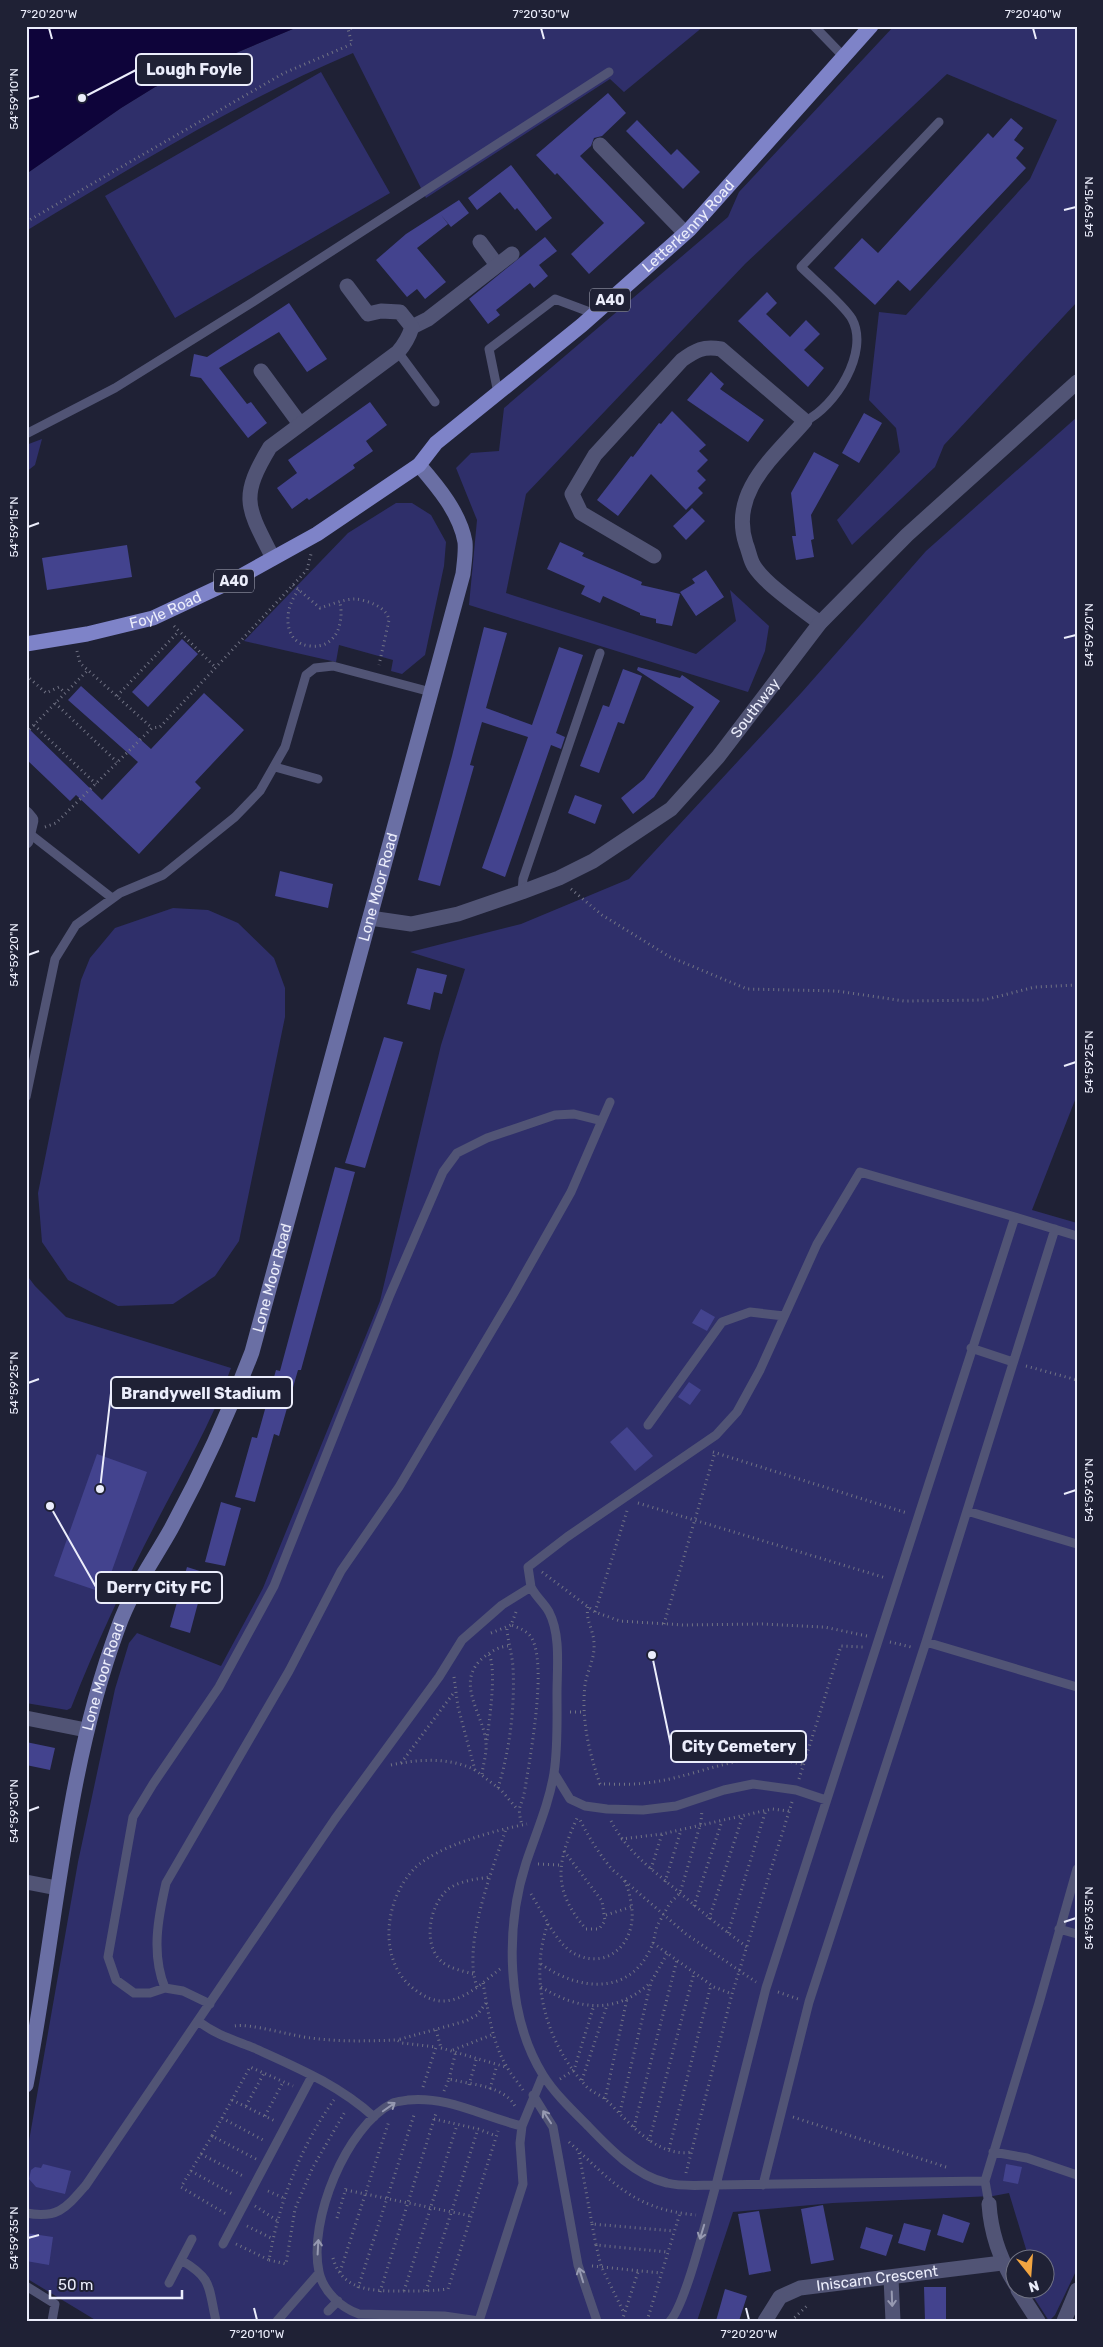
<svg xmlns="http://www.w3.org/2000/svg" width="1103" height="2347" font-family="Rubik,sans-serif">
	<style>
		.green { fill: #2f2f6a }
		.water { fill: #0e043a }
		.building { fill: #43438e }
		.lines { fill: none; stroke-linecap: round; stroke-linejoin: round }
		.path { stroke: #717384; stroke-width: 3; stroke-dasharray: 1 4; stroke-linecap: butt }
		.service { stroke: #515475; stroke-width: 9 }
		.minor { stroke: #515475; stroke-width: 15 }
		.tertiary { stroke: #515475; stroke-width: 15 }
		.secondary { stroke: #6a6fa4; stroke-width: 15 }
		.primary { stroke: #7e83c8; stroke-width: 15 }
		.oneway { stroke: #9699b1 }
		.ticks { fill: none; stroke: #ebedfb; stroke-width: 2 }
		.labels { text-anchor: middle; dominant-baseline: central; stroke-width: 4; stroke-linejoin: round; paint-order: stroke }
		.shield { fill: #1f2135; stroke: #aeb0c0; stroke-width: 1 }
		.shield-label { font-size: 14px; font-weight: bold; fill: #ebedfb }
		.street-label { font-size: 15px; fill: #ebedfb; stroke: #1f2135 }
		.leader { fill: none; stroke: #ebedfb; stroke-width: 2 }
		.callout-dot { fill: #ebedfb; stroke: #1f2135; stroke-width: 2 }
		.callout { fill: #1f2135; stroke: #ebedfb; stroke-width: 2 }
		.callout-label { font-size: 16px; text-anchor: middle; font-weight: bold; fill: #ebedfb }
		.neatline { fill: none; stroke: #ebedfb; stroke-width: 2 }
		.ticks-label { font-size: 12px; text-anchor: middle; fill: #ebedfb }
	</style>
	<rect width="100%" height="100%" fill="#1f2135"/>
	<path class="green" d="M300 26H704L624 92 610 79 426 198 353 53C239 101 132 167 26 231V174L121 108 155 87Z
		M894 26H1077V302L944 445 935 467 852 545 837 520 900 452 896 428 869 400 879 312 906 315 1030 179 1057 120 947 74 745 264 526 494 506 593 696 654 736 621 730 590 769 626 765 651 748 692 469 605 477 520 456 468 471 453 499 451 504 408 728 217 739 192Z
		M321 72 390 193 175 318 105 196Z
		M1077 417V1095L1032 1210 1077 1223V2269L1055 2315 1049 2321 1029 2290H1046V2260L1029 2259 1009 2193 993 2196 833 2203 733 2212 697 2321H97L26 2278V2158L78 1862 115 1689 129 1643 137 1633 221 1666 263 1588 380 1301 441 1045 465 969 410 952 521 924 629 879 802 692 926 551Z
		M42 439 35 465 26 472V445Z
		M396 503H412L431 515 446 542 444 566 425 655 402 674 391 671 393 660 339 645 336 662 244 641 348 533Z
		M173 908 208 910 238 923 274 958 285 988V1017L239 1241 215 1276 173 1304 118 1306 68 1280 42 1242 38 1193 81 980 90 958 115 928Z
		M26 1274 35 1286 66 1317 231 1368C212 1422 183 1471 157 1521 125 1582 96 1644 71 1708L67 1710 26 1703Z"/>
	<path class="water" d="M26 26H300L155 87 121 108 26 174Z"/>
	<path class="building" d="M608 93 626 113 602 136 594 138 591 146 580 156 645 223 589 274 571 254 604 223 557 173 555 175 536 155Z
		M1011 118 1023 128 1014 140 1024 148 1016 158 1026 168 910 291 898 280 875 305 834 268 862 238 878 253 988 133 993 138Z
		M637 120 671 155 677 149 700 172 683 189 626 131Z
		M511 165 552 218 536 231 517 208 515 210 500 192 477 210 468 198Z
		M459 200 469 213 451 227 441 215 448 224 417 248 446 282 425 299 417 289 407 297 376 260 406 234Z
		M545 237 557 251 539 265 548 276 534 288 530 283 496 310 500 315 488 324 469 299Z
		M767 292 777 303 766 314 790 337 806 320 820 334 804 350 824 368 808 387 738 321Z
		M289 303 327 359 307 372 279 332 219 368 247 404 251 402 267 423 248 438 201 378 190 376 194 354 207 357Z
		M711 372 724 384 720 389 764 420 748 442 687 400Z
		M370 402 387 425 366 441 373 451 353 465 355 468 309 500 307 498 292 509 277 488 297 473 288 460Z
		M672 411 706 445 699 451 708 460 697 471 706 480 698 488 703 493 686 510 651 474 618 516 597 500 631 456 633 457 659 423 661 424Z
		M864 413 882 423 859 463 842 453Z
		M814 452 839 465 811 515 814 539 811 540 814 557 796 560 792 536H796L791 493Z
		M692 508 705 521 686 540 673 526Z
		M560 542 584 553 582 556 642 582 641 585 680 594 672 626 656 623V619L640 615V613L603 596 600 603 581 594 585 586 547 569Z
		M127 545 132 577 47 590 42 558Z
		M706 570 724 597 696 616 680 592 695 583 692 579Z
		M484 627 507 633 486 708 532 725 559 647 583 655 556 733 565 737 561 749 551 745 505 877 482 868 528 737 482 722 470 765 474 766 440 886 418 880 452 756Z
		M182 639 198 654 148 707 132 692Z
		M638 667 680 678 682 675 720 701 654 797 633 814 621 798 644 779 694 707 637 670Z
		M623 669 642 676 624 724 618 722 599 773 580 766 603 705 609 707Z
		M81 686 151 749 204 693 244 730 195 782 201 788 139 854 76 795 70 801 26 759V726L102 800 138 762 68 700Z
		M575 795 602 805 595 824 568 813Z
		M280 871 333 884 328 908 275 896Z
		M417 968 447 975 442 994 434 992 430 1010 407 1004Z
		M384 1037 403 1042 365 1168 345 1163Z
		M335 1167 355 1172 301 1370H298L279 1436 274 1434 255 1502 235 1497 252 1437 257 1438 276 1370 280 1371Z
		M701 1309 715 1317 707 1331 692 1323Z
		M689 1382 701 1390 690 1405 678 1397Z
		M627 1427 653 1456 635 1471 610 1442Z
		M97 1454 147 1472 104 1593 54 1576Z
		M221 1502 241 1508 225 1566 205 1562Z
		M187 1567 206 1573 190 1633 170 1627Z
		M26 1742 55 1748 50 1770 26 1765Z
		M43 2164 71 2171 65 2194 36 2187 29 2179 31 2170 35 2167 41 2168Z
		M1006 2164 1022 2167 1018 2184 1003 2181Z
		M823 2205 834 2260 811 2264 801 2209Z
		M759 2211 771 2271 749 2275 738 2214Z
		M943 2214 970 2223 963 2243 937 2235Z
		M904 2223 931 2230 925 2251 898 2243Z
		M866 2227 893 2235 886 2256 860 2248Z
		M26 2233 53 2237 49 2265 26 2261Z
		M924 2287H946V2321H925Z
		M725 2289 747 2296 739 2321H716Z"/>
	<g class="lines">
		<path class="path" d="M26 222 284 73 352 44 348 29 364 26
			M293 585 320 608C330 605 344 599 355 599 367 600 387 607 389 620L379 665
			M299 590C284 606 281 643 310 646 337 649 344 622 340 603
			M174 626 216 668
			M77 651 80 663 152 728
			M26 675 46 693 59 687 65 693
			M117 696 179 631
			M55 703 117 762
			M34 725 96 784
			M26 733 88 670
			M45 827 56 823 152 728 160 727 307 570 311 554
			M571 889 602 915 670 957 747 989 837 991 904 1001 984 1000 1035 987 1077 985
			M1026 1366 1077 1380
			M713 1452 907 1513
			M638 1503 886 1578
			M542 1572 595 1612 620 1621 683 1625 762 1624 824 1627 867 1636
			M588 1607C585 1620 594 1630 594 1644 595 1659 587 1671 585 1685 581 1719 589 1752 600 1784 615 1784 630 1785 646 1783 706 1776 739 1747 804 1765
			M516 1612 511 1625C519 1628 526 1630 531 1637 548 1663 530 1757 525 1789 522 1808 516 1804 522 1825
			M595 1612 627 1511
			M664 1624 715 1452
			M491 1633 511 1625
			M890 1642 911 1647
			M454 1677 458 1707 475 1770 501 1790 518 1810
			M570 1712H584
			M487 1740C489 1721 497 1671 489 1654
			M401 1763 455 1691
			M391 1765C419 1759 449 1757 475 1770
			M482 1774C483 1765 487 1753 486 1743 484 1714 453 1682 484 1657 492 1651 498 1647 508 1646
			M799 1779 841 1646 863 1647
			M498 1788C510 1749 515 1707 513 1667 512 1654 508 1642 507 1629
			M611 1821C627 1852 654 1871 680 1893 702 1912 724 1930 747 1947
			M621 1839 662 1834 772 1809 789 1811
			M564 1851 602 1901 605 1921 599 1929H586C551 1888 557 1862 578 1816
			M538 1864 560 1865
			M651 1869 662 1834
			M625 1881 686 1934 756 1982
			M665 1882 681 1830
			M531 1894 548 1923C528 1980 546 2043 586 2086 591 2092 599 2094 605 2099 611 2104 616 2110 621 2115 640 2134 663 2157 692 2152
			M694 1906 722 1821
			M606 1915 631 1907
			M709 1919 743 1815
			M548 1924C555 1934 562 1946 573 1953 606 1971 635 1945 632 1910 631 1901 629 1888 624 1880 620 1875 614 1872 610 1867 598 1852 588 1836 579 1818
			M728 1933 766 1810
			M653 1943 657 1926 670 1903 680 1893 701 1822 702 1810
			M541 1964C580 1992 633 1996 653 1943L714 1987 732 1994
			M500 1969C483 1982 467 1999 445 2001 434 2002 423 1996 414 1989 377 1961 384 1899 415 1868 437 1846 496 1830 527 1824
			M473 1974C463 1971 448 1968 441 1961 423 1944 429 1908 446 1891 457 1881 476 1879 490 1877
			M483 1983C488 2010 492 2043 507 2067 511 2075 518 2082 523 2090
			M477 1987C462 1945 492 1871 506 1829
			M541 1987C579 2010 615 2015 650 1983
			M778 1992 798 1999
			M235 2026C250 2023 292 2036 311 2038 340 2042 369 2041 397 2040
			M436 2030 441 2048
			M441 2048 506 2067
			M453 2050 494 2034
			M449 2079 456 2051
			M560 2079 574 2070 594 2005
			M582 2080 607 2005
			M469 2085 477 2057
			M423 2087 436 2047 402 2043 397 2040 466 2021 477 2015 486 2003
			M490 2089 497 2065
			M444 2091 449 2079C471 2085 505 2085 516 2108
			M605 2099 627 1999
			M232 2100 275 2121
			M246 2106 264 2073
			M620 2112 651 1982 667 1954
			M265 2116 283 2082
			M793 2117 949 2168
			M222 2118 265 2141
			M434 2119 478 2129 496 2136
			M634 2127 677 1960
			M212 2136 181 2187 226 2214
			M649 2141 694 1973
			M569 2142C613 2182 632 2209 696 2215
			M669 2149 711 1985
			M579 2153 592 2224 674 2231
			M201 2154 245 2177
			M256 2159 212 2136 250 2067 293 2086
			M191 2171 234 2195
			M686 2173 732 1994 792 1802
			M346 2190 471 2216
			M268 2191 284 2198
			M255 2206 278 2221
			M337 2218 346 2188
			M592 2224 596 2245 667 2252
			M247 2226 273 2239
			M236 2244 269 2260C279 2203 300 2147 334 2100
			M596 2245 601 2266 624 2313
			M333 2258C342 2292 375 2291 404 2291 419 2291 433 2291 448 2289L498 2131
			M269 2260 286 2264 295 2209 313 2167 346 2110
			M592 2266 661 2273
			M340 2272 389 2121
			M358 2288 415 2112
			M404 2291 457 2125
			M426 2291 478 2129
			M380 2292 436 2113
			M622 2321 638 2272
			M647 2321 680 2213
			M791 2321 809 2304"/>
		<path class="service" d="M814 26 843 56
			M398 352 435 402
			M498 393 489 349 555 299 595 314
			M805 421C835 407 870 352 852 319 845 306 813 279 801 267L939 122
			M26 434 115 388 253 302 609 72
			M275 767 318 779
			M30 834 112 898
			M522 892 523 879 600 653
			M26 1097 55 959 76 925 120 893 163 875 235 817 260 791 285 747 306 675 315 668 333 666 431 692
			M971 1348 1013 1362
			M648 1425 722 1322 750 1312 784 1316
			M967 1511 1077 1544
			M531 1587 528 1567 567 1537 716 1435 737 1412 760 1370 817 1244 860 1172 1015 1217
			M926 1642 1077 1687
			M554 1773 570 1799 585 1806 607 1809 643 1810 676 1806 724 1790 753 1784 796 1790 826 1800
			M1059 1929 1077 1934
			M165 1988C151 1954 158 1918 166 1883L289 1671 341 1571 399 1487 514 1293 571 1192 610 1102
			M210 2004 183 1991 165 1988 150 1993H134L116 1980 108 1957 133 1817 153 1784 219 1687 274 1586 389 1297 443 1172 457 1153 487 1138 555 1115 574 1114 602 1121
			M198 2021C216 2035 234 2040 254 2048 298 2068 339 2085 374 2117
			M533 2095 553 2127 578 2265 597 2321
			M522 2126C483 2117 449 2096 408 2100 404 2101 397 2101 393 2103 346 2126 308 2221 319 2272 323 2291 341 2308 359 2314L444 2316 479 2321 523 2184 520 2143 522 2126 543 2075
			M993 2152 1027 2158 1077 2175
			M763 2185 809 2002 926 1642 1055 1229
			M989 2204 985 2181 1039 2003 1077 1869
			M26 2213C58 2219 66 2208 86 2185L335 1819 439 1677 462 1640 502 1605 531 1587C536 1597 544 1603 549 1612 561 1635 557 1668 557 1694 557 1720 558 1747 554 1773 549 1804 536 1833 526 1863 505 1928 506 2015 543 2075 555 2094 572 2110 588 2126 609 2148 636 2176 667 2183 683 2187 699 2185 716 2185L766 1988 1015 1217 1077 1236
			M223 2244 312 2076
			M181 2260 192 2239
			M169 2283 181 2260C213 2279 208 2286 216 2321
			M26 2286 55 2304 52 2321
			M328 2311 338 2301
			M277 2321 319 2273
			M670 2321C686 2304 708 2212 716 2185L985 2181"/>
		<g class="minor">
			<path d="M600 145 685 233"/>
			<path d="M480 242 497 265"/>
			<path d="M412 327 428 319 512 254"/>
			<path d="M261 371 300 424"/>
			<path d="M654 556 581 513 572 494 595 455 682 360C696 350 703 346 721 349L805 421C774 457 729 492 746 544 749 551 750 560 754 566 766 585 802 609 820 623"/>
			<path d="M273 558C247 507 239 498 270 447L398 352C405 344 409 337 412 327L400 312 381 311 368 314 347 286"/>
			<path d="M26 814 31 820 26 841"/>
			<path d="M26 1882 57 1888"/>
			<path d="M989 2204C991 2234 1000 2260 1016 2285"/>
			<path d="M891 2278 893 2321"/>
			<path d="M1018 2290 1038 2321"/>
			<path id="s1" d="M765 2321 780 2297 800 2288 1002 2263"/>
			<path d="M1064 2321 1077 2290"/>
		</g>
		<g class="tertiary">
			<path id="s2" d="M370 918 411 924 458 914 522 892 559 878 593 861 671 809 718 757 820 623 907 535 1077 382"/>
			<path d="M26 1718 86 1730"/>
		</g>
		<path class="secondary" id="s3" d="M26 2085C56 1933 64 1774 118 1628 130 1593 153 1561 171 1529 202 1472 229 1413 252 1352L463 574C464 564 466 552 465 542 460 513 438 487 419 465"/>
		<path class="primary" id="s4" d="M26 644 87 634 153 618 234 580 317 534 419 465 436 443 582 325 689 230 871 26"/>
	</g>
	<defs><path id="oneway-shaft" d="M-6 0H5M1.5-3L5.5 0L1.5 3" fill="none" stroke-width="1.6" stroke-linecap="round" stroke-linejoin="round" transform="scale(1.25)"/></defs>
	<g class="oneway">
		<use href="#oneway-shaft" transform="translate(389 2107) rotate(-35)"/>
		<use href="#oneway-shaft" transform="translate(547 2117) rotate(-123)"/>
		<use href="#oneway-shaft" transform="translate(702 2232) rotate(107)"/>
		<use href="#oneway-shaft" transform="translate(318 2247) rotate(-87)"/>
		<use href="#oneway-shaft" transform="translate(581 2275) rotate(-107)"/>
		<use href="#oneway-shaft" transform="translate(892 2299) rotate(88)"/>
	</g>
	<path class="ticks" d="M49 28 52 39M541 28 544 39M1033 28 1036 39M28 99 39 96M1064 210 1076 207M28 527 39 523M1064 638 1076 635M28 955 39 951M1064 1066 1076 1062M28 1383 39 1379M1064 1494 1076 1490M28 1811 39 1807M1064 1922 1076 1918M28 2238 39 2235M254 2308 257 2320M746 2308 749 2320"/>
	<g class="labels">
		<g class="shield">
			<rect x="590" y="288.5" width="40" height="23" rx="4"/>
			<rect x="214" y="569.5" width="40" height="23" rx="4"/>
		</g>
		<g class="shield-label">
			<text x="610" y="300">A40</text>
			<text x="234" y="581">A40</text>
		</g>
		<g class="street-label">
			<text stroke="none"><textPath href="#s4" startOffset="798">Letterkenny Road</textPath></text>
			<text stroke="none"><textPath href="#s4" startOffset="144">Foyle Road</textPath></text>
			<text stroke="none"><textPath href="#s2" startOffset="460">Southway</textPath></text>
			<text stroke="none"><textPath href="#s3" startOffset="1256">Lone Moor Road</textPath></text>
			<text stroke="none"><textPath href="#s3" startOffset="851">Lone Moor Road</textPath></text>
			<text stroke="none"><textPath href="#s3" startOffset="416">Lone Moor Road</textPath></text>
			<text stroke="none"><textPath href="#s1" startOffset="128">Iniscarn Crescent</textPath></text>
		</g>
	</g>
	<path class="leader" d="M82 98L136 70M100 1489L111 1393M50 1506L96 1587M652 1655L671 1746"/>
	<g class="callout-dot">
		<circle cx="82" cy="98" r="5"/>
		<circle cx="100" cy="1489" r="5"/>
		<circle cx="50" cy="1506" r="5"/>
		<circle cx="652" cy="1655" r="5"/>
	</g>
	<g class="callout">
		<rect x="136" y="54" width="116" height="31" rx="5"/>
		<rect x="111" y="1377" width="181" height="31" rx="5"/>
		<rect x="96" y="1572" width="126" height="31" rx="5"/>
		<rect x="671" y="1731" width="135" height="31" rx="5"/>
	</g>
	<g class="callout-label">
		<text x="194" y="75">Lough Foyle</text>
		<text x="201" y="1399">Brandywell Stadium</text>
		<text x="159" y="1593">Derry City FC</text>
		<text x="739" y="1752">City Cemetery</text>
	</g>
	<rect width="1103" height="2347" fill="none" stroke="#1f2135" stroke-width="55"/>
	<g transform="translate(1030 2274) rotate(163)"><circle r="24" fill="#1f2135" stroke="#717384"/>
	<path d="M0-4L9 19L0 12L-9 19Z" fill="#f2a541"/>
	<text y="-8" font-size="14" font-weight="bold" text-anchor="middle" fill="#ebedfb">N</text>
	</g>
	<path d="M50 2290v8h132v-8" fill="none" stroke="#ebedfb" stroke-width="2.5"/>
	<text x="58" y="2290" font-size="15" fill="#ebedfb" stroke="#1f2135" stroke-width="4" paint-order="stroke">50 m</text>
	<rect x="28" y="28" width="1048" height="2292" class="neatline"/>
	<g class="ticks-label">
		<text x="49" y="18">7°20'20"W</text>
		<text x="541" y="18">7°20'30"W</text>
		<text x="1033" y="18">7°20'40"W</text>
		<text transform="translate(14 99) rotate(-90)" y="4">54°59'10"N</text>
		<text transform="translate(1089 207) rotate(-90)" y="4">54°59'15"N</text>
		<text transform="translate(14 527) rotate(-90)" y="4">54°59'15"N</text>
		<text transform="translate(1089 635) rotate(-90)" y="4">54°59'20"N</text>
		<text transform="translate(14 955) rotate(-90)" y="4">54°59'20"N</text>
		<text transform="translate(1089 1062) rotate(-90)" y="4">54°59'25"N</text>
		<text transform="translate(14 1383) rotate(-90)" y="4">54°59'25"N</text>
		<text transform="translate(1089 1490) rotate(-90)" y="4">54°59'30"N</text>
		<text transform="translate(14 1811) rotate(-90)" y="4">54°59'30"N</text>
		<text transform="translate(1089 1918) rotate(-90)" y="4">54°59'35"N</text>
		<text transform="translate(14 2238) rotate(-90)" y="4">54°59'35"N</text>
		<text x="257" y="2338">7°20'10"W</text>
		<text x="749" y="2338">7°20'20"W</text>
	</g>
</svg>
